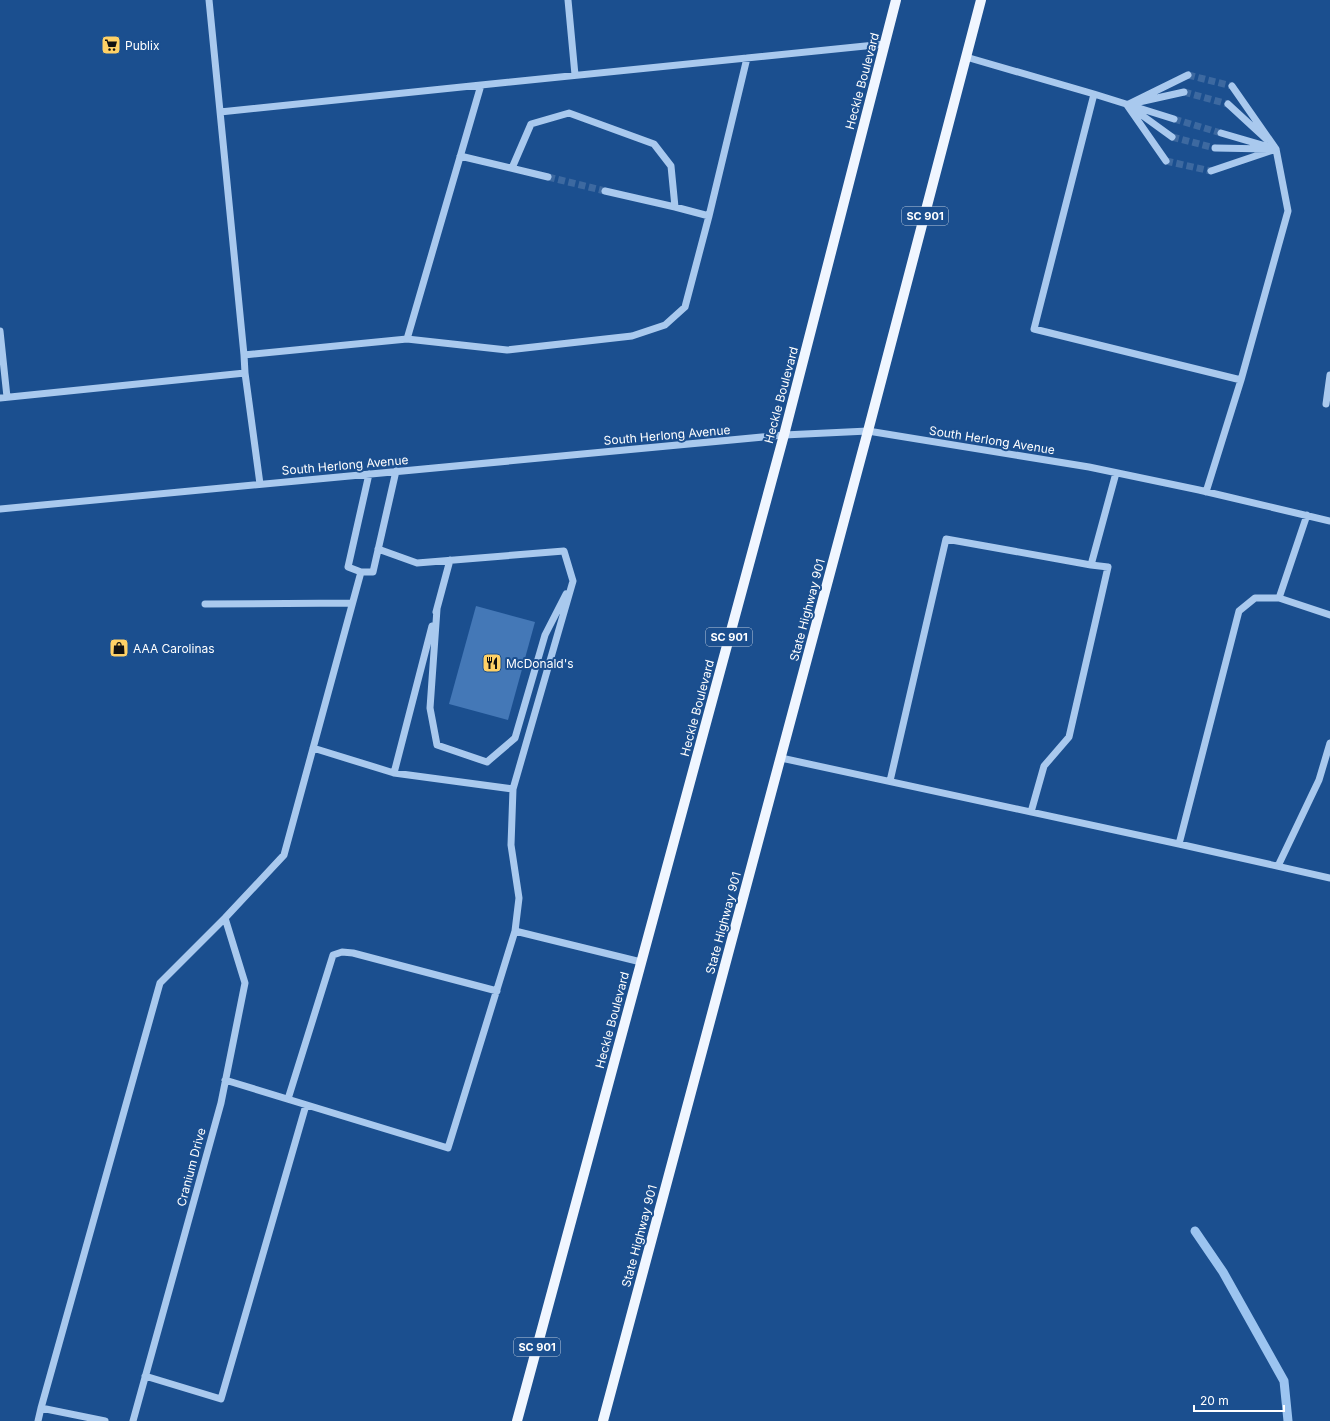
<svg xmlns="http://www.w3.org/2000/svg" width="1330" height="1421" font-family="Inter,sans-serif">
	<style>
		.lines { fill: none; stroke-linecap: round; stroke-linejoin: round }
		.stream { stroke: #9cc4f0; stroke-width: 9 }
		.building { fill: #4478b7 }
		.minor-tunnel { stroke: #3d69a0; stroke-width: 7; stroke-dasharray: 7 3.5; stroke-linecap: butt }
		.minor { stroke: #a9c9ee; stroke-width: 7 }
		.major { stroke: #f0f6ff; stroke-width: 10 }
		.labels { text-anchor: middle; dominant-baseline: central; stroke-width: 4; stroke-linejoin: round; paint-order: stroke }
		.shield { fill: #1b4f8f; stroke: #bbcadd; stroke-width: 1 }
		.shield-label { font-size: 11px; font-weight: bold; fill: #fff }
		.poi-label { font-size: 12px; fill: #fff; stroke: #1b4f8f; text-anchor: start }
		.street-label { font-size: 12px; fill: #fff; stroke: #1b4f8f }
	</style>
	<rect width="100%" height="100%" fill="#1b4f8f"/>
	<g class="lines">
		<path class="stream" d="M1195 1231 1223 1272 1284 1381 1288 1421"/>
	</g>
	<path class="building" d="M476 606 535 622 508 720 449 704Z"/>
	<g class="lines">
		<path class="minor-tunnel" d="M1188 75 1232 86
			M1184 92 1228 104
			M1174 119 1221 133
			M1172 137 1215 148
			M1166 161 1211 171
			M548 177 605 191"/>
		<path class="minor" d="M209 0 244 355
			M568 0 575 75
			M966 57 1094 94 1034 329 1241 380 1206 492
			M1232 86 1276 149
			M1094 94 1174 119
			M1139 102 1184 92
			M1228 104 1266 139
			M1127 105 1166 161
			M1127 105 1188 75
			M1132 108 1172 137
			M220 112 481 85
			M1221 133 1276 149 1288 211 1241 380
			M1215 148 1268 149
			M460 156 548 177
			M512 168 531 124 569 113 654 144 671 166 675 207
			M1211 171 1276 149
			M605 191 675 207 709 216
			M0 331 7 397
			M407 339 507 350 632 336 665 325 685 307 709 216 747 58
			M0 398 245 373
			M1326 404 1330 375
			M369 474 348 567 361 572H373L396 471
			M260 484 245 373 244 355 407 339 481 85 885 44
			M0 509 784 435 868 431 1089 467 1199 490 1330 521
			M378 549 417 563 564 551 573 581 513 789 511 845 519 898 515 931 641 962
			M1279 598 1307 515
			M205 604 352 603
			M437 609 430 708 437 745 487 762 515 738 545 635 566 594
			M436 612 450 560
			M313 748 394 773 513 789
			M781 758 1179 844 1330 878
			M394 773 432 626
			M890 781 946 539 1091 565 1116 473
			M1031 812 1044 766 1069 737 1108 567 1091 565
			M1179 844 1239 611 1255 598H1279L1330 615
			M1278 866 1319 780 1330 743
			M225 1080 448 1148 515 931
			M288 1099 333 955 342 952 353 953 497 991
			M145 1376 221 1399 306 1105
			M41 1408 160 983 225 918 284 855 361 572
			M38 1421 41 1408 105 1421
			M133 1421 221 1103 245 983 225 918"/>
		<path class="major" d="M517 1421 784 435 896 0
			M603 1421 868 431 981 0"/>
	</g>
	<defs>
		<g id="supermarket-square" transform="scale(1)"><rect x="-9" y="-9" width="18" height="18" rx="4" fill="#ffd166" stroke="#1b4f8f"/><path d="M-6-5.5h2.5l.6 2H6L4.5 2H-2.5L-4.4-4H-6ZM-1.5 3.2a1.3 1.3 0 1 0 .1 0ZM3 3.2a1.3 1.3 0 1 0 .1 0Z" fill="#111"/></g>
		<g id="shop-square" transform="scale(1)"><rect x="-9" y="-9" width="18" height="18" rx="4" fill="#ffd166" stroke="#1b4f8f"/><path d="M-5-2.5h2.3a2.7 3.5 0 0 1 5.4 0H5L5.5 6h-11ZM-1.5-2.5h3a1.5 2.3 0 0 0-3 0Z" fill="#111"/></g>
		<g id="restaurant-square" transform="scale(1)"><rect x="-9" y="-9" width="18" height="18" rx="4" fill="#ffd166" stroke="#1b4f8f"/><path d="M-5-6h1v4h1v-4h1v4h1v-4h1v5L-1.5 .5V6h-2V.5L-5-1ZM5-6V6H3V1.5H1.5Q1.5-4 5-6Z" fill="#111"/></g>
	</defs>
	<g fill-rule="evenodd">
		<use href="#supermarket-square" x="111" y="45"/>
		<use href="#shop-square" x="119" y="648"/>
		<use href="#restaurant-square" x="492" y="663"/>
	</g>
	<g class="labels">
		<g class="shield">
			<rect x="902" y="207" width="46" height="18" rx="3"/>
			<rect x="706" y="628" width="46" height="18" rx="3"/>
			<rect x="514" y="1338" width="46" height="18" rx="3"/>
		</g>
		<g class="shield-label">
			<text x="925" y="216">SC 901</text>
			<text x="729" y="637">SC 901</text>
			<text x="537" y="1347">SC 901</text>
		</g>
		<g class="poi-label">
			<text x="125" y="45">Publix</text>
			<text x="133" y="648">AAA Carolinas</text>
			<text x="506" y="663">McDonald's</text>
		</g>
		<g class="street-label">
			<text transform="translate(862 81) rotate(-75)">Heckle Boulevard</text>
			<text transform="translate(781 395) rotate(-75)">Heckle Boulevard</text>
			<text transform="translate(667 435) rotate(-5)">South Herlong Avenue</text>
			<text transform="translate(992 440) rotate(9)">South Herlong Avenue</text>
			<text transform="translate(345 465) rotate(-5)">South Herlong Avenue</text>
			<text transform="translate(807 610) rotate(-75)">State Highway 901</text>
			<text transform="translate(697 708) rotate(-75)">Heckle Boulevard</text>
			<text transform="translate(723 923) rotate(-75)">State Highway 901</text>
			<text transform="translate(612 1020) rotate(-75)">Heckle Boulevard</text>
			<text transform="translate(191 1167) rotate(-75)">Cranium Drive</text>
			<text transform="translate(639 1236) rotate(-75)">State Highway 901</text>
		</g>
	</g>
	<path d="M1194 1405v6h90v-6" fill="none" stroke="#ffffff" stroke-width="2"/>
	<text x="1200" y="1405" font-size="12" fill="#ffffff" stroke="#1b4f8f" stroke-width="3" paint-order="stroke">20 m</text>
</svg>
